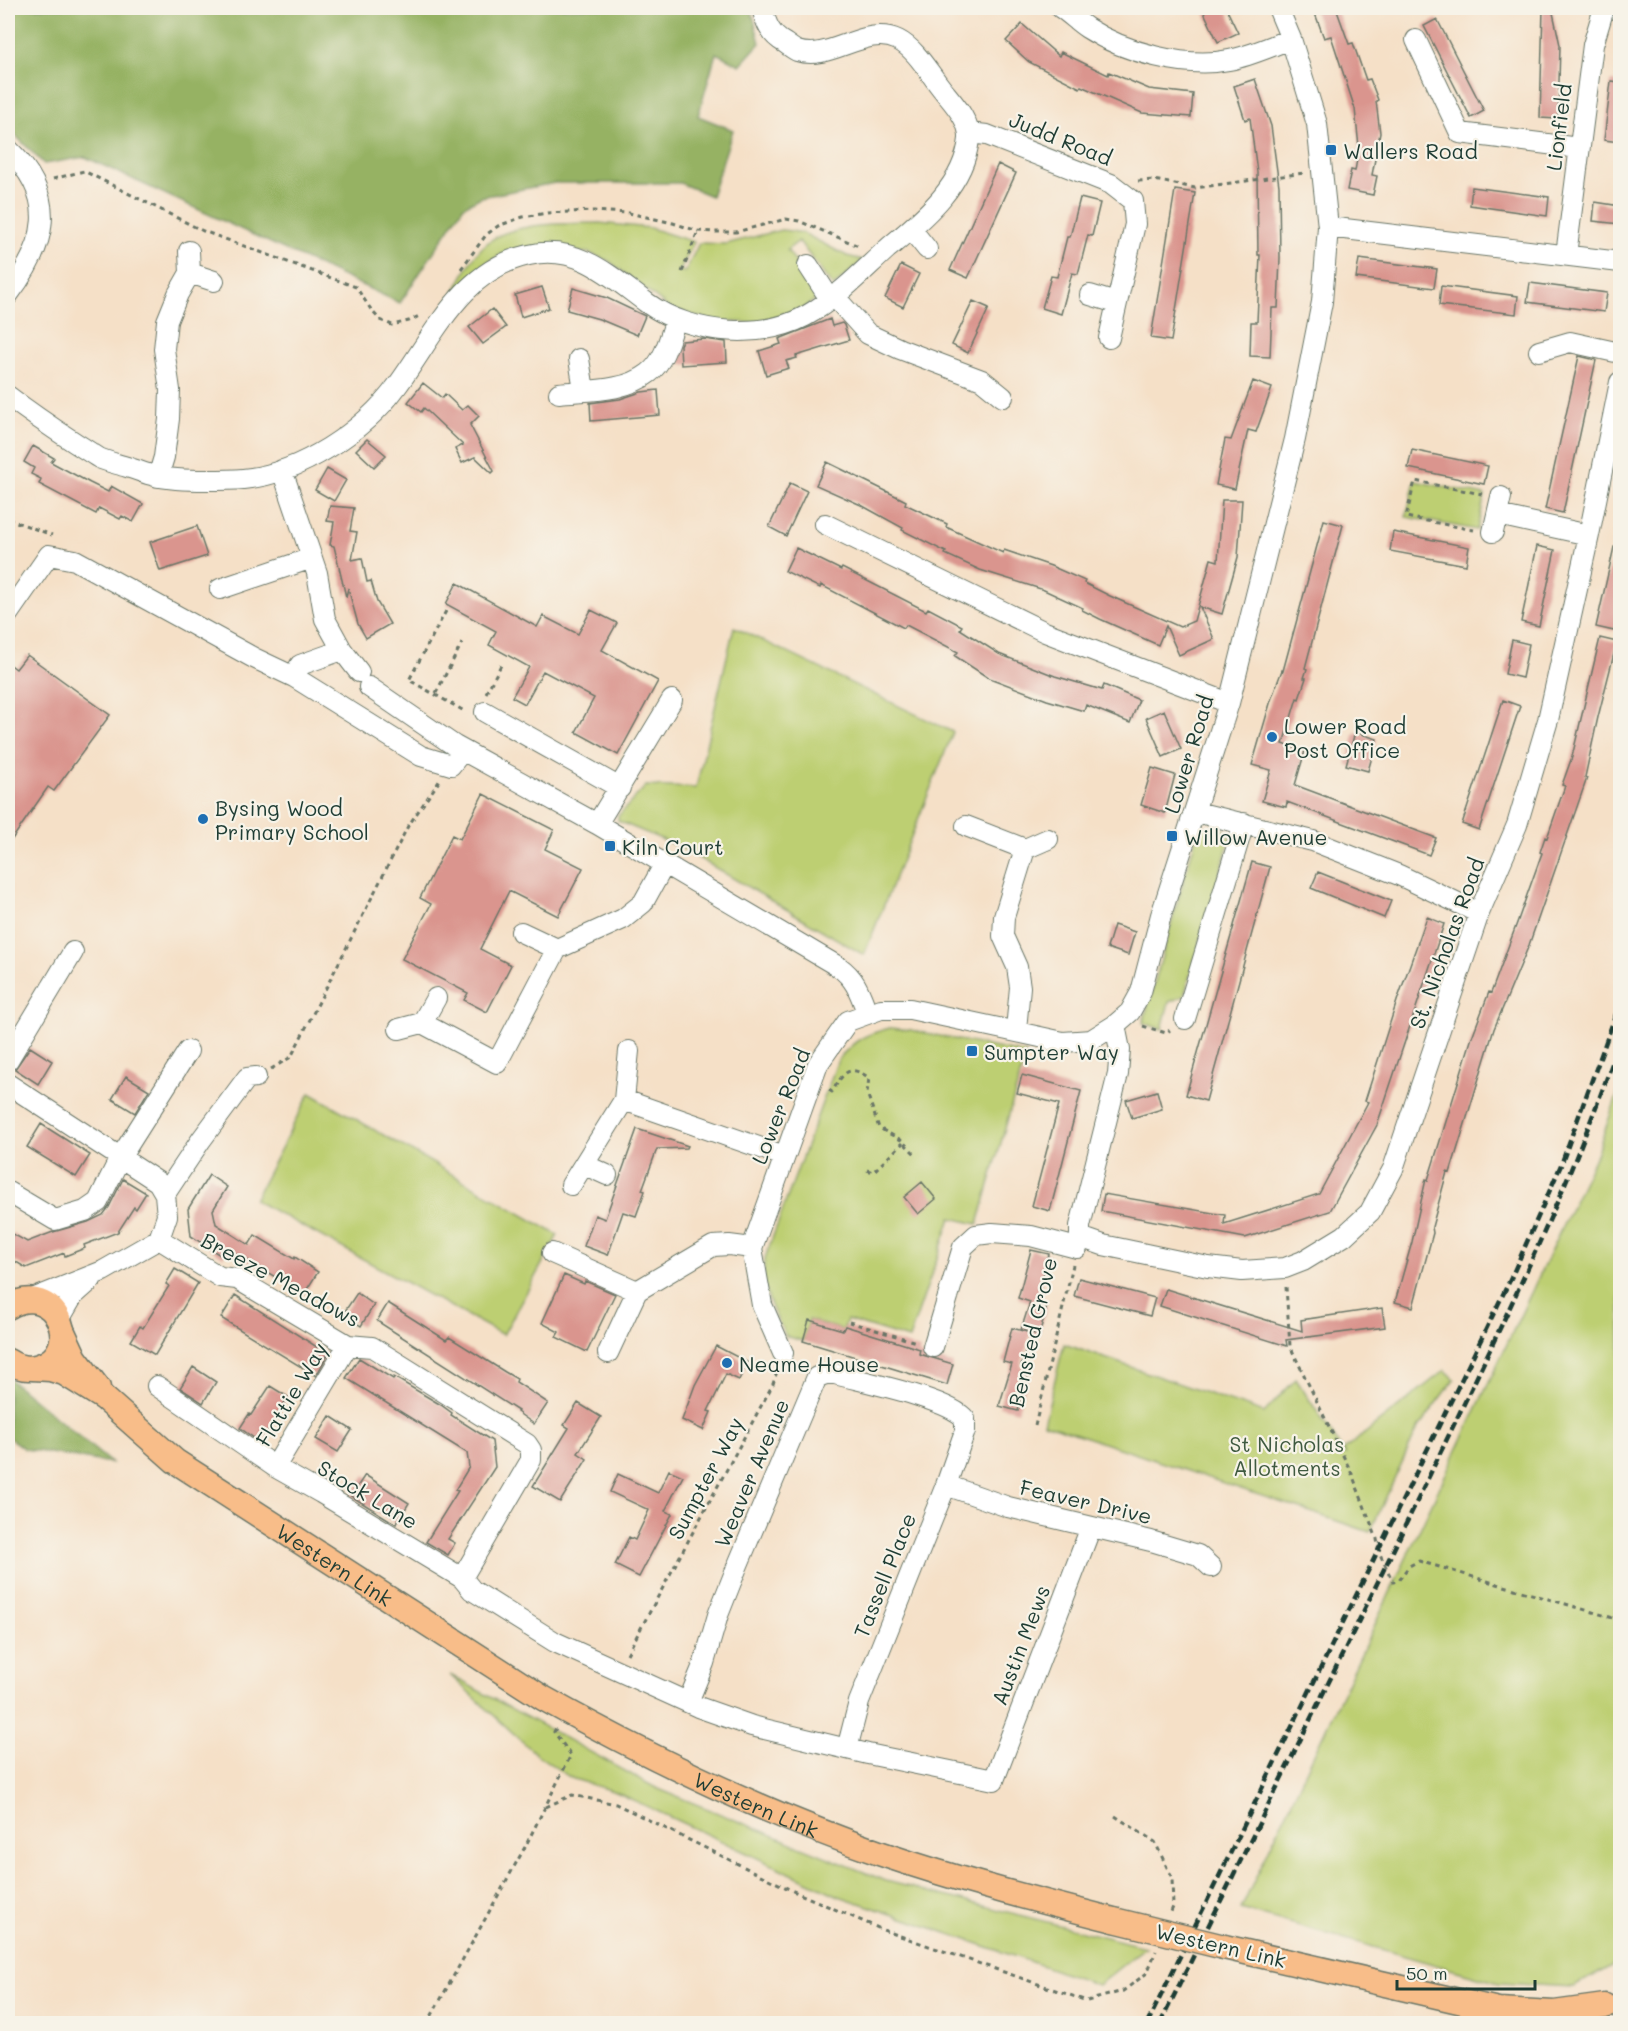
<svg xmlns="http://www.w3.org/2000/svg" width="1628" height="2031" font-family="Mali,sans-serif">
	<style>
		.green { fill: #bdcf72; stroke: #6e8653; stroke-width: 1.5 }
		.forest { fill: #96b264; stroke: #5a784c; stroke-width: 1.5 }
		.building { fill: #da958e }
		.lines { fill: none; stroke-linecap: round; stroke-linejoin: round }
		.minor-casing { stroke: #6a7667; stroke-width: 22 }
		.major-casing { stroke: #6a7667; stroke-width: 27 }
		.path { stroke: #6a7667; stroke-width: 3; stroke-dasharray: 4.5 4.5; stroke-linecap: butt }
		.minor { stroke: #fff; stroke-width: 20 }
		.major { stroke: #f8bd89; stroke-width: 24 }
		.rail { stroke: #1f3d34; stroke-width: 4.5; stroke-dasharray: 9 4.5; stroke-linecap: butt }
		.major-bridge-casing { stroke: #6a7667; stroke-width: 27; stroke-linecap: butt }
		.major-bridge { stroke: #f8bd89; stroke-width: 24 }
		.poi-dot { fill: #1f6fb2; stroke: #f7f3e8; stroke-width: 2 }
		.labels { text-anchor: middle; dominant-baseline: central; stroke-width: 4.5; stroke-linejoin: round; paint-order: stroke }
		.street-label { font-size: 21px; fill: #1f3d34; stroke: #f7f3e8 }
		.poi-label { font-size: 21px; fill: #1f3d34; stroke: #f7f3e8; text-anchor: start }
		.park-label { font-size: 21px; fill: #3f5a40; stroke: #f7f3e8 }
	</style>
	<rect width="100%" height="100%" fill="#f7f3e8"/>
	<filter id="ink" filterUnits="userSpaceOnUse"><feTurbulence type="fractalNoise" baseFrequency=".0167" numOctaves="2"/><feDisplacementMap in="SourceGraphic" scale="12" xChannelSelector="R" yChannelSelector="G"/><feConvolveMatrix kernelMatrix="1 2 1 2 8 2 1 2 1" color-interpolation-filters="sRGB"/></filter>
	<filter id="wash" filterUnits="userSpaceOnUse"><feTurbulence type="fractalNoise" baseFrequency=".008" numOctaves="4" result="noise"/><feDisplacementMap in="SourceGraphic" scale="24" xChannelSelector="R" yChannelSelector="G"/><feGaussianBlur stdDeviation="1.35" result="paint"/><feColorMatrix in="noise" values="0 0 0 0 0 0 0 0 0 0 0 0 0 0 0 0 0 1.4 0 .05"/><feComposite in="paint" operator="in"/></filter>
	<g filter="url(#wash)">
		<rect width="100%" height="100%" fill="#f5e0c7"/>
		<path class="green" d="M599 223 650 228 694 242 680 271 685 272 699 243 726 244 781 230 791 231 803 233 847 256 863 260 833 287 799 241 787 250 815 289 817 298 796 314 752 323 712 321 669 308 609 261 589 253 523 248 506 252 488 262 454 292C463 277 471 257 485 245 511 221 565 224 599 223Z
			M1415 481 1485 495 1477 530 1406 517Z
			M734 627 953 732 864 955 680 847 618 821V816L646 786 696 788Z
			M1215 826 1225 830 1230 839 1184 996 1169 1002 1162 1029 1143 1023 1196 837 1202 829Z
			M890 1028 911 1030 1026 1054 978 1224 951 1218 909 1339 847 1320 843 1330 809 1320 803 1341 786 1336C773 1313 759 1285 765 1258L838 1060C855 1039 864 1035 890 1028Z
			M1620 1088V1961L1574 1987 1499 1983 1241 1909 1596 1155Z
			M310 1093 558 1235 503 1335 254 1200Z
			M1064 1344 1264 1413 1296 1379 1346 1456 1344 1450 1445 1370 1455 1379 1417 1430 1370 1532 1044 1423Z
			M450 1675 656 1788 886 1881 1145 1947 1098 1985 839 1896 616 1792 571 1778 536 1754Z"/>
		<path class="forest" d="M8 8H751L760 43 740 65 716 53 698 116 733 130 711 196 680 183H555L481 197 464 206 400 303 85 157 44 164 8 128Z
			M8 1378 111 1463 25 1449 8 1437Z"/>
		<g id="blocks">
			<path class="building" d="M1202 8H1226L1238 33 1218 42Z
				M1313 8H1336L1349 44 1353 43 1366 80 1370 79 1378 100 1376 101 1380 133 1372 175 1377 176 1373 195 1347 190 1351 170 1355 171 1359 147 1355 109 1331 36 1324 38Z
				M1543 8H1552L1560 45 1558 119 1540 118Z
				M1437 19 1484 111 1471 118 1424 26Z
				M1022 24 1059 56 1061 52 1108 75 1109 72 1149 89 1193 94 1191 117 1142 113 1081 86 1080 88 1029 62 1006 41Z
				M1255 79 1271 126 1279 186 1280 258 1278 308H1272L1270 357 1250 356 1251 322H1257L1260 255H1258L1257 172 1250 118 1245 120 1234 86Z
				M1611 81 1620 82V142L1604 140Z
				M998 164 1016 173 968 278 950 270Z
				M1472 187 1549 197 1547 216 1470 205Z
				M1175 190 1195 193 1171 341 1151 338Z
				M1080 198 1100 203 1092 236 1088 235 1078 274 1072 273 1061 314 1042 308 1051 276 1057 277 1067 237H1070Z
				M1595 202 1620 206V224L1593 221Z
				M1359 259 1437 269 1434 288 1356 278Z
				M901 265 919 274 903 307 885 298Z
				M1530 283 1607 293 1604 312 1527 302Z
				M1441 286 1518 296 1516 314 1439 305Z
				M542 287 549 308 521 317 515 295Z
				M573 288 607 298 645 316 637 335 599 319 567 310Z
				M973 301 989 308 968 353 952 345Z
				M492 309 506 327 483 344 469 327Z
				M830 319 832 326 842 323 844 325 849 340 796 356 797 358 786 361 789 368 766 375 759 351 781 344 779 339Z
				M704 339 726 342 727 362 681 365 680 345 682 341Z
				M1579 356 1596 360 1563 513 1545 509Z
				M1253 381 1272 388 1256 432 1248 430 1235 489 1216 485 1225 439 1231 440Z
				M423 383 442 398 445 394 462 410 468 405 479 416 470 425 494 471 492 473 475 457 462 463 455 449 463 445 424 408 421 412 408 402Z
				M658 390 660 415 591 421 590 403 620 399 641 392Z
				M367 439 386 455 374 467 356 450Z
				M33 446 54 458 51 462 90 483 108 492 111 486 143 504 133 522 122 516 120 519 99 508 96 514 39 484 41 479 31 474 34 468 24 462Z
				M1412 450 1488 466 1484 484 1408 468Z
				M827 462 906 501 905 504 947 524 946 527 1003 553 1004 550 1051 566 1085 581 1084 583 1110 596 1180 627 1194 621 1211 559 1218 561 1222 500H1242L1238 557 1222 614 1200 607 1214 639 1179 655 1166 626 1158 645 1100 619 1082 610 1083 608 1044 590 980 570 945 554 946 552 902 530 903 528 861 505 816 485Z
				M327 469 346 480 334 501 315 490Z
				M790 483 807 491 786 536 769 527Z
				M330 506 354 508 350 531 357 532 352 560 362 558 367 582 371 581 377 602 390 624 366 638 358 624 348 588 346 597 334 546 330 545 334 522 327 521Z
				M1324 520 1343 525 1305 668 1307 669 1304 678H1306L1299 699 1297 698 1283 744 1305 751 1295 785 1436 838 1429 855 1287 802 1286 807 1262 801 1271 770 1252 765 1271 700 1282 670 1283 671Z
				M197 526 207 556 160 571 150 542Z
				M1393 532 1469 547 1466 565 1390 551Z
				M1537 546 1555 550 1539 626 1521 622Z
				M1614 547 1620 548V603L1614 631 1596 627Z
				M796 548 841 570 842 568 926 611 928 608 962 626 960 629 999 654 1055 676 1102 690 1104 685 1139 700 1130 723 1086 705 1084 711 1047 700 987 677 955 656 958 652 906 625 904 628 821 585 820 588 785 571Z
				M457 583 537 627 543 616 578 634 591 610 617 623 602 650 658 681 618 755 576 732 594 698 543 671 525 704 512 697 529 667 489 645 496 631 446 604Z
				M1600 638 1617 642 1598 717 1585 777 1587 778 1529 945 1494 1029 1450 1173 1447 1172 1432 1227 1433 1233 1413 1307 1395 1302 1412 1242 1426 1179 1428 1180 1472 1037 1489 992 1491 993 1517 923 1542 853 1540 852 1545 837 1547 838 1565 786 1562 785 1572 757Z
				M1512 640 1529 644 1522 678 1505 674Z
				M27 655 110 715 54 791 48 787 8 845V663L16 669Z
				M1503 700 1520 706 1479 830 1462 824Z
				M1164 710 1181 749 1163 757 1146 718Z
				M1355 732 1377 739 1368 771 1346 765Z
				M1152 768 1175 775 1165 813 1141 805Z
				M483 794 554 830 545 849 583 868 558 916 509 891 480 949 511 965 487 1012 464 1000 468 993 402 959 431 904 420 898 452 835 460 839Z
				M1252 862 1270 867 1206 1101 1186 1095Z
				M1318 872 1391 901 1384 918 1311 888Z
				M1427 917 1444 924 1377 1125 1330 1211 1245 1238 1101 1211 1104 1194 1225 1215 1224 1224 1319 1194 1368 1102 1365 1101 1397 1001Z
				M1114 925 1135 932 1128 955 1107 948Z
				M30 1047 52 1061 38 1084 15 1069Z
				M1022 1075 1081 1091 1050 1211 1032 1206 1059 1104 1017 1093Z
				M126 1076 149 1090 135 1113 112 1099Z
				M1157 1091 1162 1109 1132 1118 1126 1100Z
				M41 1124 90 1155 76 1177 27 1147Z
				M637 1129 688 1146 687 1148 657 1149 642 1190 645 1191 636 1216 623 1212 608 1255 584 1246 595 1215 605 1219Z
				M209 1175 227 1187 213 1210 216 1224 249 1245 255 1235 294 1259 295 1257 318 1272 304 1294 228 1249 223 1257 191 1236 188 1209Z
				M123 1179 146 1193 136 1209 134 1207 118 1232 84 1245 85 1248 65 1256 64 1253 26 1268 8 1257V1243L13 1234 27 1242 53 1232 88 1222 103 1215 109 1207Z
				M922 1182 936 1199 918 1214 904 1197Z
				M1031 1250 1049 1254 1036 1303 1047 1306 1039 1335 1021 1330 1030 1302 1018 1298Z
				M175 1269 198 1283 155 1355 131 1341 140 1326 143 1328 169 1286 166 1284Z
				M564 1275 584 1284 585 1281 615 1294 587 1352 556 1337 559 1332 542 1323Z
				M1079 1278 1155 1298 1150 1316 1074 1296Z
				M1166 1289 1302 1331 1301 1320 1382 1308 1385 1327 1286 1340 1287 1346 1160 1306Z
				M357 1293 374 1305 361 1326 343 1314Z
				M235 1295 328 1354 316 1376 221 1318Z
				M388 1303 446 1340 449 1337 505 1372 517 1379 516 1382 548 1403 534 1424 517 1412 518 1411 377 1321Z
				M809 1320 843 1330 845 1326 920 1349 919 1354 953 1364 947 1385 803 1341Z
				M1012 1328 1031 1333 1021 1366 1030 1369 1018 1411 999 1406 1012 1364 1003 1362Z
				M716 1346 747 1362 739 1380 726 1374 708 1411 711 1412 703 1430 682 1420 695 1385Z
				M359 1358 393 1379 394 1377 441 1405 452 1413 451 1415 492 1441 495 1467 448 1539 455 1543 448 1555 426 1542 458 1491 455 1490 469 1467 467 1453 346 1378Z
				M193 1367 216 1382 203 1403 180 1388Z
				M270 1386 288 1397 261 1443 240 1428 249 1414 251 1415Z
				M578 1403 601 1417 578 1453 587 1459 560 1502 533 1486 569 1428 564 1425Z
				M330 1416 352 1430 338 1452 316 1439Z
				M669 1470 683 1476 665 1511 672 1514 639 1577 615 1565 629 1537 635 1540 649 1510 610 1492 618 1474 658 1493Z
				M365 1475 409 1503 396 1524 351 1496Z"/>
		</g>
	</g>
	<g filter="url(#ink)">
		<use href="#blocks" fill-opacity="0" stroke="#6a7667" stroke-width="1.5"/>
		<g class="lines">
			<g class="minor-casing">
				<path id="minor" d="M1061 8C1070 14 1078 22 1087 28 1124 52 1186 69 1229 60 1250 56 1271 46 1291 39
					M1416 40 1460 133 1579 148
					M969 133 987 135 1111 184 1133 201 1135 224 1109 338
					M8 149C59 198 47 244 8 295
					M1328 227 1620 262
					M911 229 927 249
					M1566 255 1593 45 1604 8
					M808 265 830 299
					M190 273 214 281
					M1090 295 1116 303
					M834 296 868 334 900 349 982 380 1003 397
					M1539 351 1570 342 1620 353
					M579 359 584 390
					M559 393C588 390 625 392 649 373 665 361 670 336 676 319
					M8 396C29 412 51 427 74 442 82 447 91 453 99 458 108 462 118 464 127 467 137 470 146 474 155 476 172 480 190 480 207 480 219 480 231 480 243 479 300 474 364 431 397 386 434 336 462 269 529 255 578 244 610 276 647 303 691 335 767 342 814 311 841 294 864 270 887 249 921 220 964 187 969 139 970 120 953 103 942 89 929 73 916 49 898 40 865 24 831 62 797 51 793 49 789 46 785 43 770 35 766 23 762 8
					M282 470 317 573 325 619 342 650 359 672
					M158 477 164 457 169 419 170 390 164 349 167 321 178 294 190 273 189 251
					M1498 515 1589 535
					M825 524 1045 632 1229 703
					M1493 532 1501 497
					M220 589 312 558
					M8 614 49 555 75 560 254 658 294 677 421 756 451 765 462 751
					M294 677 300 665 342 650
					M369 687 455 746 597 824 839 967C856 979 860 994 867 1012
					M485 712 620 788
					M1196 812 1313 841 1399 875 1479 913
					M597 824 672 700
					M966 826 1025 849 1004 917 1003 936 1017 967 1020 987 1016 1030
					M1025 849 1048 839
					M521 932 557 949
					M1185 1019 1244 823
					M422 1023 497 1063 557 949 623 919 643 903 664 865
					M399 1029 422 1023 436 998
					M8 1060 73 952
					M8 1084 158 1182 165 1194 167 1216 159 1239 103 1271 30 1300
					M624 1100 784 1156
					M585 1165 607 1175
					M571 1185 624 1100 629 1051
					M8 1192 55 1220 85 1211 98 1202 120 1158 188 1051
					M165 1194 201 1140 247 1078 256 1077
					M1080 1237 1103 1245 1208 1267 1242 1271 1285 1268 1303 1261 1344 1236 1370 1212 1393 1169 1479 913 1517 825 1548 720 1589 535 1620 382
					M159 1239 220 1277 237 1279 348 1345 372 1347 527 1444 531 1450V1460L462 1578
					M552 1253 637 1291 713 1246 729 1245 752 1248
					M59 1320 73 1296 91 1280
					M933 1347 963 1247 976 1235 992 1233 1031 1236 1077 1248 1080 1237V1226L1118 1074 1120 1050 1115 1025
					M608 1353 637 1291
					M783 1353 762 1305 752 1248 818 1064 848 1021 881 1009H910L1063 1042 1091 1040 1115 1025 1130 1012 1141 992 1161 915 1229 703 1295 439 1322 302 1328 227 1317 124 1291 39 1278 8
					M157 1386 275 1467 321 1493 462 1578 472 1590 555 1642 698 1707 752 1726 868 1754 994 1780 1091 1527
					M275 1467 348 1345
					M946 1485 1008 1507 1151 1541 1198 1555 1211 1567
					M688 1702 704 1663 718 1615 737 1567 817 1377 826 1374H835C864 1382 950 1399 965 1419V1431L946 1485 859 1702 847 1749"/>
			</g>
			<g class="major-casing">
				<g id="major">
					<path d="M8 1307C55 1278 86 1351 39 1366 28 1370 17 1367 8 1361"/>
					<path d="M63 1332 75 1358 98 1388"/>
					<path id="s1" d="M33 1368 50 1369 64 1373 104 1398 175 1461 543 1698C652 1759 764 1813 882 1854 958 1880 1036 1900 1114 1920"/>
					<path d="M1224 1947 1498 2010 1554 2013 1605 2006"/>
				</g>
			</g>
			<path class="path" d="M53 179 84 171 203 231 356 287 372 311 380 320 392 325 409 321 421 315
				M1138 181 1154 180 1195 188 1304 173
				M461 269 486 235 498 226 523 217 547 213 594 211 629 213 673 223 698 231 714 232H736L786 219 799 221 861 247
				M682 272 698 231
				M8 519 52 535
				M1474 530 1406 517 1415 481 1482 494
				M446 611 409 680 466 712
				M436 693 462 643
				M486 693 501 665
				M1143 1026 1166 1033 1170 1030
				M271 1069 291 1057 408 826 440 780
				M829 1090 832 1092C843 1073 849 1063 869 1078L867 1093 879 1128 901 1140 916 1155
				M867 1170 873 1172 903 1143
				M1286 1287 1290 1346 1352 1474 1377 1539 1379 1552 1393 1582 1398 1581 1409 1566 1419 1561 1620 1620
				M849 1322 916 1342
				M1035 1426 1073 1265
				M627 1654 773 1384 777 1371
				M546 1807 572 1795 616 1804 793 1891 883 1930 1087 2001 1123 1991 1147 1973 1156 1951
				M1115 1816 1155 1842 1172 1878 1173 1907 1170 1914
				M427 2024 525 1847 571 1755 554 1732 556 1728"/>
			<use href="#minor" class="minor"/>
			<use href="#major" class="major"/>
			<path class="rail" d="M1147 2024 1511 1278 1561 1165 1620 1003
				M1160 2024C1251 1839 1343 1655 1432 1470 1500 1329 1569 1189 1620 1041"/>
			<g class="major-bridge-casing">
				<path id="major-bridge" d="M1114 1920 1224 1947"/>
			</g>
			<use href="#major-bridge" class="major-bridge"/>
		</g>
	</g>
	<g class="poi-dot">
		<rect x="1325" y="144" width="12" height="12" rx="3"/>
		<circle cx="1272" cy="737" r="6"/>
		<circle cx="203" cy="819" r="6"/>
		<rect x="1166" y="830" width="12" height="12" rx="3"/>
		<rect x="604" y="840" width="12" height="12" rx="3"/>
		<rect x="966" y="1045" width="12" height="12" rx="3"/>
		<circle cx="727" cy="1363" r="6"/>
	</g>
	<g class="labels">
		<g class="street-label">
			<text transform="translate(1558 127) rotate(-83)">Lionfield</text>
			<text transform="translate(1061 138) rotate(22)">Judd Road</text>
			<text transform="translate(1188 754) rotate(-73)">Lower Road</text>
			<text transform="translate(1446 943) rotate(-70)">St. Nicholas Road</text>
			<text transform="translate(780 1106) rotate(-68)">Lower Road</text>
			<text transform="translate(281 1279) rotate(28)">Breeze Meadows</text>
			<text transform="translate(1032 1332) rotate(-77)">Bensted Grove</text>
			<text transform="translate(291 1394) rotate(-59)">Flattie Way</text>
			<text transform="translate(751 1473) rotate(-67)">Weaver Avenue</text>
			<text transform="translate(705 1478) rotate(-62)">Sumpter Way</text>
			<text transform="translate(368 1494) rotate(31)">Stock Lane</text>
			<text transform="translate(1086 1501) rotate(13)">Feaver Drive</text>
			<text stroke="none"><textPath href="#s1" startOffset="364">Western Link</textPath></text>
			<text transform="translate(884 1575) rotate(-68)">Tassell Place</text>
			<text transform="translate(1020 1645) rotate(-69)">Austin Mews</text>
			<text stroke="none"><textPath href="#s1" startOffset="850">Western Link</textPath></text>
			<text transform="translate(1221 1945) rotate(13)">Western Link</text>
		</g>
		<g class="poi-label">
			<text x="1343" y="150">Wallers Road</text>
			<text x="1284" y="725">Lower Road<tspan x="1284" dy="24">Post Office</tspan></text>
			<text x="215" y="807">Bysing Wood<tspan x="215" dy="24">Primary School</tspan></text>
			<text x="1184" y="836">Willow Avenue</text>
			<text x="622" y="846">Kiln Court</text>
			<text x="984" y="1051">Sumpter Way</text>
			<text x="739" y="1363">Neame House</text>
		</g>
		<g class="park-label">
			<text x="1287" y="1443">St Nicholas<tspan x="1287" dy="24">Allotments</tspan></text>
		</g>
	</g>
	<rect width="1628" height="2031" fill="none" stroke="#f7f3e8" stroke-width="30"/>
	<path d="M1397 1980v9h138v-9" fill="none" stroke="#1f3d34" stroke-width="3"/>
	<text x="1406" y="1980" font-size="18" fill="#1f3d34" stroke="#f7f3e8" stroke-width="4.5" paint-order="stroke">50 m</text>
</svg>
